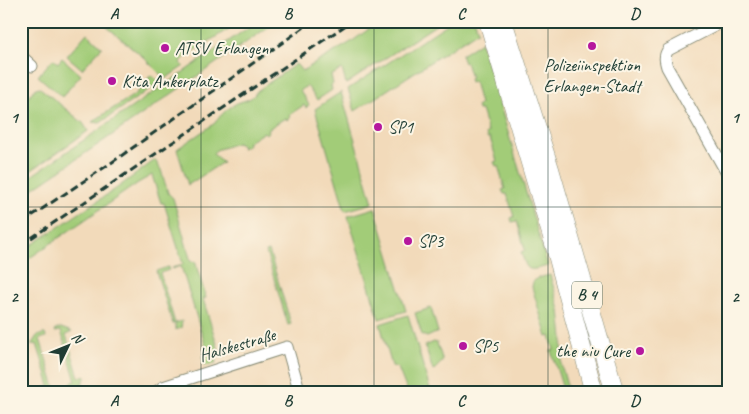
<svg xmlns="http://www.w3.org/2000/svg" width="749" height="414" font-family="Caveat,sans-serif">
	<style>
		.green { fill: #a2cc78; stroke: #608456 }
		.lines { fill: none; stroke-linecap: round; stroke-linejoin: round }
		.minor-casing { stroke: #888c77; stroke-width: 13 }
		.primary-casing { stroke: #888c77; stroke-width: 19 }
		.minor { stroke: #fff; stroke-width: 11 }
		.primary { stroke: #fff; stroke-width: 18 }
		.rail { stroke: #1f3d34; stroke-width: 3; stroke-dasharray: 8 4; stroke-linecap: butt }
		.grid { fill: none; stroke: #1f3d34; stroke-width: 1; stroke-opacity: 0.55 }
		.poi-dot { fill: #b5179e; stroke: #fcf5e5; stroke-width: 2 }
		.labels { text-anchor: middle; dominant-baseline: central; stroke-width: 4; stroke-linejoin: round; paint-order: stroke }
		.shield { fill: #fcf5e5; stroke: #617469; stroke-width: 1 }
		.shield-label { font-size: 16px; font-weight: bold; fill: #1f3d34 }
		.poi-label { font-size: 18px; fill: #1f3d34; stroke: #fcf5e5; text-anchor: start }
		.street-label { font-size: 18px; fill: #1f3d34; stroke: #fcf5e5 }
		.neatline { fill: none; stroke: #1f3d34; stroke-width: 2 }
		.grid-label { font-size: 16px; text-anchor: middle; font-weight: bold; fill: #1f3d34 }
	</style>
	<rect width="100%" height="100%" fill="#fcf5e5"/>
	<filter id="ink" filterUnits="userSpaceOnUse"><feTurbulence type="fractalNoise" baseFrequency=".02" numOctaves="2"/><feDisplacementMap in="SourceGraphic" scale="10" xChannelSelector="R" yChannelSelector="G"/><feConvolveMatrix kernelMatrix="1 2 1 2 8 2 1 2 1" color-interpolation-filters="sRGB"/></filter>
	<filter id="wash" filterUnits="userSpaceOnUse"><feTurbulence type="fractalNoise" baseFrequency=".0096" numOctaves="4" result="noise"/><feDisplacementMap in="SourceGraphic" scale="20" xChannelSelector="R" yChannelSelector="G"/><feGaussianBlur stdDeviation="1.12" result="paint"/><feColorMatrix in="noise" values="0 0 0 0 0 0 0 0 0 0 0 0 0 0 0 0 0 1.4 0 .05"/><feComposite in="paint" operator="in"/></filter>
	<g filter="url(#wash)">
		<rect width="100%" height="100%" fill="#f2daba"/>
		<path class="green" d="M100 21H241L186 56 180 63 184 66 165 79 142 56Z
			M258 21H277L115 133 21 197V183Z
			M380 21H442L346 84 342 69 334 74 331 75 333 84 331 85 332 90 317 100 307 86 300 90 309 105 306 108 304 105 289 115 290 118 287 120 285 118 268 129 269 131 266 134 264 132 247 143 248 145 241 149 242 145 237 143 216 150 213 154 223 162 188 185 177 149 215 123C219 116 232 104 240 102 249 99 252 99 257 91L296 64 302 71 351 42Z
			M452 21H475L478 31 355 111 348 89Z
			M87 33 102 47 82 69 67 56Z
			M481 42 548 266C527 271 528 273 521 252L525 250 517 221 512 222 511 218 514 217 507 194H504L502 190 505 189 498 166H496L494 162 497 161 490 138H487L486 133 488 132 481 110H478L477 106 480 104 474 81 470 82 469 79 471 78 466 62 464 63 461 55Z
			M62 58 81 75 62 97 38 76 53 59 58 63Z
			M151 75 160 82 100 123 92 122 137 93Z
			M39 87 83 123 88 131 29 172 25 166 21 165V104L36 88Z
			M341 92 373 203 345 211 315 109Z
			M155 160 161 170 168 193 173 198 191 262 195 261 206 298 203 299 220 354 214 356 216 363 205 366 202 356 208 354 181 266 172 269V268L183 264 164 203H161L152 175 138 183 21 264V252L117 188Z
			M375 208 406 311 379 319 348 216Z
			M269 251 291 324 288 325 266 252Z
			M168 267 169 270 160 273 175 323 182 321 181 328 176 330 175 324H173L156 271Z
			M550 275 560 310 563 338 561 364 569 393H561L560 390 563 389 551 351 554 350 550 336 547 337 532 287 533 282 537 278Z
			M431 308 438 332 427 337 422 335 415 313Z
			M408 315 431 393H408L398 368 392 366 380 324Z
			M61 328 72 332 66 335 79 377 86 376 82 384 72 386 70 383 76 381 61 331 55 332V330Z
			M43 334H45L46 337 40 339 55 388 61 387 62 388 60 391 55 392 44 388 50 386 37 344 31 345 37 336Z
			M434 342 437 343 443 361 433 371 425 346Z"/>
	</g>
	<g filter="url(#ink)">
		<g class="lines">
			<g class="minor-casing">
				<path id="minor" d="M724 21 668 50C664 56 665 60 667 67L728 175
					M21 56 32 66
					M155 393 163 387 287 347 300 393"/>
			</g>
			<g class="primary-casing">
				<path id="primary" d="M488 21 555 247 594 393
					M503 21 550 169 615 393"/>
			</g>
			<use href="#minor" class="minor"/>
			<use href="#primary" class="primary"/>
			<path class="rail" d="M21 223 111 163 313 21
				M21 245 352 21"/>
		</g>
	</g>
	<path class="grid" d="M201 21V393M374 21V393M548 21V393M21 207H728"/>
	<g class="poi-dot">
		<circle cx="592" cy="46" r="5"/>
		<circle cx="165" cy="48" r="5"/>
		<circle cx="112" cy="81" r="5"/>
		<circle cx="378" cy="127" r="5"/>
		<circle cx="408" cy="241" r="5"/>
		<circle cx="463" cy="346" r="5"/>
		<circle cx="640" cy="351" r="5"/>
	</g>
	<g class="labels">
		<rect class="shield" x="572" y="281.5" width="30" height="27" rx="4"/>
		<g class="shield-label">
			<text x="587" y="295">B 4</text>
		</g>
		<g class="poi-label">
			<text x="175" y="48">ATSV Erlangen</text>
			<text x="592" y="65" text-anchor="middle">Polizeiinspektion<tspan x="592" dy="21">Erlangen-Stadt</tspan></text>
			<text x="122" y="81">Kita Ankerplatz</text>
			<text x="388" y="127">SP1</text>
			<text x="418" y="241">SP3</text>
			<text x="473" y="346">SP5</text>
			<text x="630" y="351" text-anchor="end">the niu Cure</text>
		</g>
		<g class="street-label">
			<text transform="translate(237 345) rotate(-16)">Halskestraße</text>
		</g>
	</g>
	<rect width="749" height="414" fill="none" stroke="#fcf5e5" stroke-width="55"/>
	<g transform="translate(68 346) rotate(47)" stroke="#fcf5e5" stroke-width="4" paint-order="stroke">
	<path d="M0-4L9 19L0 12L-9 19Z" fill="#1f3d34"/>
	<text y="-8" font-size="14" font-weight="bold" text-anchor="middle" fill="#1f3d34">N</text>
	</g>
	<rect x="28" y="28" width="694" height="358" class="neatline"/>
	<g class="grid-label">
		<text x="114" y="19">A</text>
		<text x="288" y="19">B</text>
		<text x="461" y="19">C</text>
		<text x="635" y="19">D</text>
		<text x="14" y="123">1</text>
		<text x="735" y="123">1</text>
		<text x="14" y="302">2</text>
		<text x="735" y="302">2</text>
		<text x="114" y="406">A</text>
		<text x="288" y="406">B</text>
		<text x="461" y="406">C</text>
		<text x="635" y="406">D</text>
	</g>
</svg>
